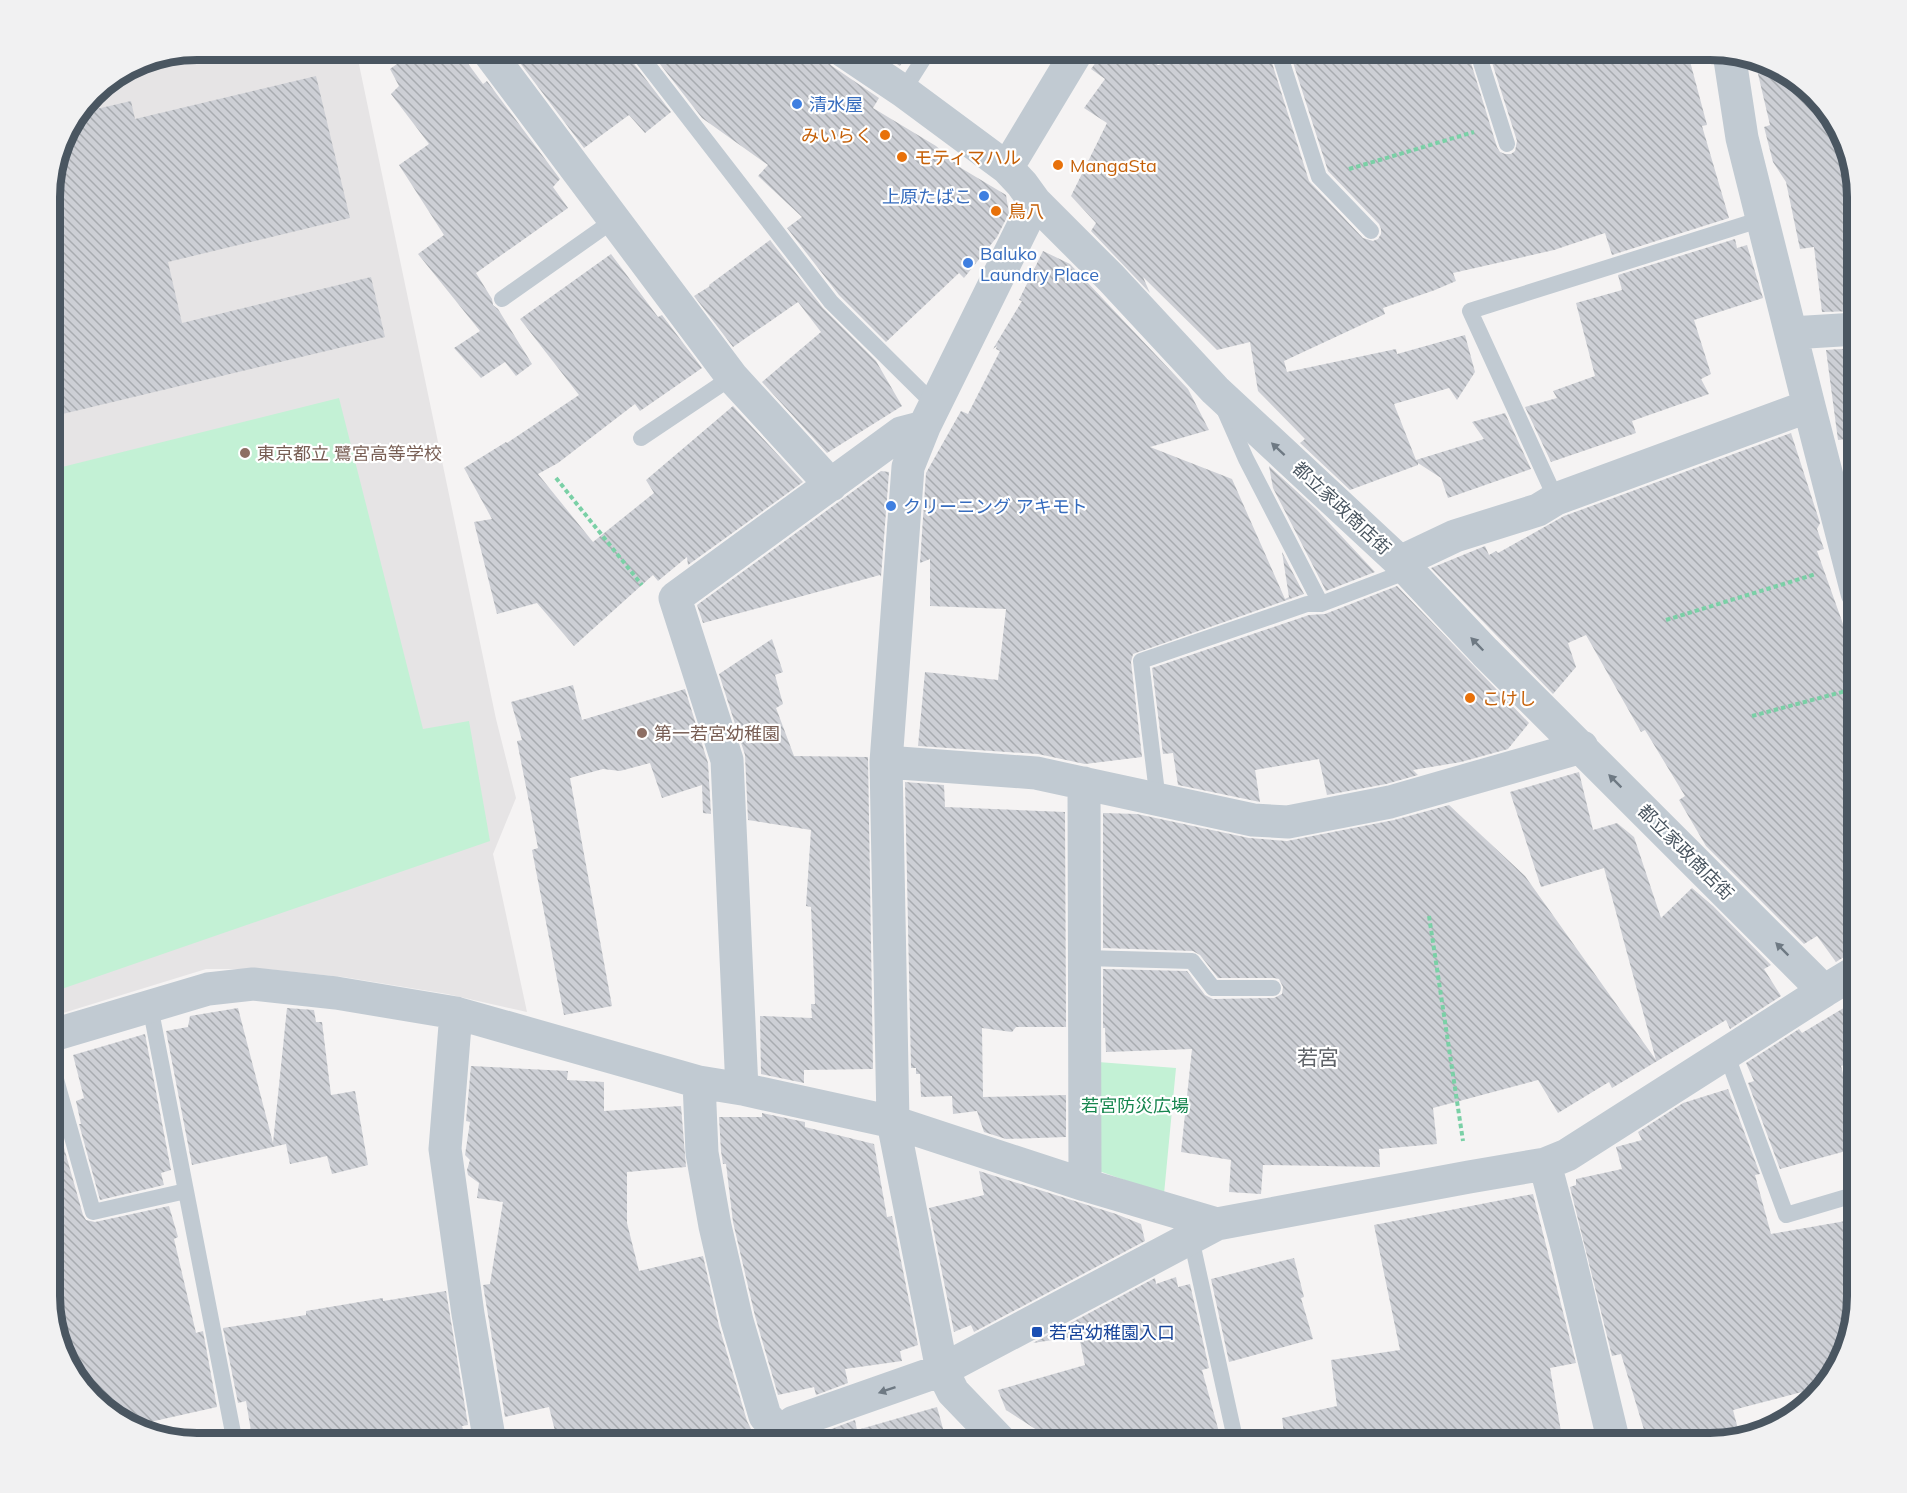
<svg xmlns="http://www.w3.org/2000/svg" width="1907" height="1493" font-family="Mulish,'Noto Sans JP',sans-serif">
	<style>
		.education { fill: #e6e4e5 }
		.park { fill: #c3f1d5 }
		.building { fill: url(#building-back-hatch) }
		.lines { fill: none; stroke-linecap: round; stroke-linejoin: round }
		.path { stroke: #7ad0a6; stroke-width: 4; stroke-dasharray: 4.5 3; stroke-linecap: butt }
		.lane { stroke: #c1cad2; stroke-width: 16 }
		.street { stroke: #c1cad2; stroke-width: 33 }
		.oneway { fill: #6e7983 }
		.shop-dot { fill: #3f7fe0; stroke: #fff; stroke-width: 2 }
		.food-dot { fill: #e8710a; stroke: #fff; stroke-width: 2 }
		.education-dot { fill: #8d6e63; stroke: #fff; stroke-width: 2 }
		.transit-dot { fill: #1a4fb4; stroke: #fff; stroke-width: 2 }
		.labels { text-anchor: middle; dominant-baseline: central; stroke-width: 4.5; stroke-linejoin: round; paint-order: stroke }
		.shop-label { font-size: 18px; fill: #366cbe; stroke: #fff; text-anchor: start }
		.food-label { font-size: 18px; fill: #c56008; stroke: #fff; text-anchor: start }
		.education-label { font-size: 18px; fill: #785e54; stroke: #fff; text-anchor: start }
		.street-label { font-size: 18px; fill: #4a5661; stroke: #fff }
		.park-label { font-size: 18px; fill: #17864f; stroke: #fff }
		.transit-label { font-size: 18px; fill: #164399; stroke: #fff; text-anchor: start }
		.quarter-label { font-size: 21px; fill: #5f6368; stroke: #fff }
		.rim { fill: none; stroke: #4a5661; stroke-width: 8 }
	</style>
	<defs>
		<pattern id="building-back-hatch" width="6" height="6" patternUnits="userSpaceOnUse" patternTransform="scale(1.5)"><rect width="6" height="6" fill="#cdcfd5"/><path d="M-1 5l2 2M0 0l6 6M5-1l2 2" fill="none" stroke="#a8abb0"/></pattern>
	</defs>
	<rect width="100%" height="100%" fill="#f5f3f3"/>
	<path class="education" d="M197 50H356L496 719 516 798 493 854 527 1012 447 994 343 977 266 969H206L50 1017V187L65 132 100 86 141 61Z"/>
	<path class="park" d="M339 398 423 729 469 721 490 841 50 993V470Z
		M1098 1062 1176 1068 1164 1194 1099 1171Z"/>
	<path class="building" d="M416 50H458L483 84 487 81 560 179 553 187 568 208 476 273 492 299 493 305 498 309 532 364 516 376 505 362 481 378 454 348 480 331 418 254 444 235 399 165 429 144 391 94 399 86 390 69Z
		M529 50H626L628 56 671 112 645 133 629 115 584 148 517 59Z
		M649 50H823L825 59 832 66 879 98 873 108 936 146 961 168 1006 195 1009 213 997 237 964 278 959 273 886 342 839 295 787 228 802 217 758 176 768 165 702 118Z
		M875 50H910L900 66Z
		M1105 50H1136L1158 65 1208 50H1268L1309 181 1363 238 1373 241 1378 239 1381 234V229L1379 224 1328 171 1289 50H1467L1497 147 1500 152 1505 154H1511L1515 151 1517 141 1488 50H1687L1707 125 1702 126 1729 218 1612 255 1605 233 1554 250 1453 273 1456 281 1435 290 1383 308 1385 314 1284 361 1287 372 1396 349 1397 354 1465 335 1475 372 1457 400 1449 388 1394 404 1416 460 1484 439 1472 422 1505 413 1531 469 1448 498 1441 478 1418 463V465L1350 490 1300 443 1305 439 1258 391 1250 342 1217 350 1143 277 1150 293 1091 231 1096 223 1071 196 1107 123 1084 108 1105 79 1091 69Z
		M1754 57 1807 86 1842 132 1857 197V311L1822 312 1814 247 1800 249 1786 182 1773 162 1764 127 1770 125Z
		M316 76 350 218 168 262 182 323 371 277 385 337 50 417V187L65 132 79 113 131 101 135 119Z
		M1735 239 1737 248 1747 245 1763 298 1694 320 1711 374 1701 379 1709 394 1632 421 1636 433 1551 462 1525 407 1557 398 1553 391 1595 376 1576 303 1622 290 1618 275Z
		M770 240 823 308 876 361 902 406 827 453 762 382 821 332 798 302 733 347 694 296 710 286 709 285Z
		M1043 251 1070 264 1188 389 1209 430 1150 447 1232 479 1285 599 1289 597 1282 552 1304 594 1133 654 1131 662 1142 757 1085 764 1038 754 918 746 925 672 998 680 1006 609 930 606V559L920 563 926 473 961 411 968 414 1000 351 996 349 997 346 993 349 1022 301 1019 300Z
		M611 254 658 317 662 315 702 368 640 411 635 404 558 463 538 474 593 542 654 493 646 480 733 406 803 482 688 565 687 557 658 581 653 575 574 646 537 603 497 614 474 522 492 519 464 468 506 442 507 443 579 395 520 319Z
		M1857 348V438L1838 440 1826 350Z
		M1791 433 1820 523 1817 529 1824 549 1817 551 1848 638 1857 678V952L1847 955 1836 962 1817 936 1804 944 1706 846 1679 800 1685 796 1645 730 1641 732 1586 635 1568 643 1576 667 1553 694 1431 568 1485 546 1489 555 1496 551 1498 553 1564 516Z
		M1269 466 1317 510 1375 572 1326 591 1273 488Z
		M881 471 889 472 881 577 880 575 703 623 697 605Z
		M1397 586 1529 723 1508 749 1461 762 1413 770 1418 775 1386 784 1327 795 1319 759 1255 770 1260 802 1178 785 1173 753 1163 754 1152 668 1309 615 1325 614Z
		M772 639 783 672 775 675 783 704 776 708 794 756 868 757 873 1069 804 1070V1083L761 1074 760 1016 812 1018 811 1004H815L811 907 806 906 811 830 748 820 745 755 719 674Z
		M573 685 582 720 685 689 708 763 711 814 703 813 702 785 662 798 650 763 620 771 603 769 570 778 612 1006 564 1015 532 850 538 848 517 741 522 740 511 702Z
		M1579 772 1593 830 1617 823 1634 837 1661 918 1692 888 1713 906 1771 965 1764 969 1781 996 1730 1029 1726 1020 1612 1088 1609 1082 1558 1113 1538 1080 1433 1108 1437 1144 1379 1149 1380 1167 1263 1165 1261 1194 1229 1192 1231 1160 1181 1152 1192 1049 1106 1052 1105 1028H1103V969L1187 971 1205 995 1213 999 1274 998 1282 994 1283 987 1279 979 1274 978H1218L1200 955 1193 951 1103 948V813L1137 814 1249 838 1287 841 1394 820 1449 805 1525 876 1656 1060 1604 868 1541 887 1510 792Z
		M905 782 944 785 945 807 1065 812 1066 1027H1016L1012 1032 982 1028 983 1097 1066 1095V1137L1006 1139 984 1132 977 1111 953 1114 952 1096 921 1097 920 1074H916V1068H911Z
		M1857 1000V1061L1841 1066 1857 1124V1148L1780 1169 1748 1083 1754 1081 1746 1063 1799 1029 1802 1033Z
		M238 1008 273 1143 287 1008 314 1010 316 1022H322L331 1095 355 1091 368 1165 332 1174 327 1156 290 1164 286 1144 192 1165 166 1031 188 1027 190 1016Z
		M145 1034 171 1170 161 1173 164 1185 100 1200 79 1124H81L76 1101 84 1098 73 1055Z
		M471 1066 568 1071 567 1080 604 1082V1111L681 1106 686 1167 627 1172V1223L639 1271 703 1256 719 1326 747 1421 751 1429 750 1430 724 1443H558L549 1407 505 1417 483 1285 490 1284 503 1202 477 1198 479 1183 468 1175 467 1170 470 1160 465 1155 470 1122 466 1121Z
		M1728 1089 1760 1174 1755 1175 1771 1234 1857 1219V1296L1850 1344 1825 1386 1733 1410 1738 1429 1701 1439 1702 1443H1648L1621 1354 1612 1356 1570 1187 1576 1185V1179L1622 1169 1616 1147 1642 1140 1638 1132 1683 1103Z
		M762 1113 805 1122V1127L874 1144 887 1217 892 1216 918 1345 900 1351 902 1361 845 1369 848 1383 816 1395 814 1387 778 1395 755 1316 733 1222 726 1164H723L721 1151 719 1117H762Z
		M59 1130 83 1215 86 1220 95 1222 169 1206 178 1237 174 1239 196 1333 203 1331 217 1407 132 1426 100 1407 66 1363 50 1298V1133Z
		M979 1171 1116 1214 1141 1224 1145 1241 974 1332 971 1325 954 1332 929 1208 984 1195Z
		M1533 1194 1576 1363 1550 1368 1563 1443H1285L1282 1418 1337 1406 1331 1360 1400 1350 1374 1225Z
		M1294 1258 1304 1297 1301 1298 1313 1339 1229 1362 1211 1279Z
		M1176 1277 1178 1287 1190 1284 1209 1368 1202 1370 1222 1443H1057L1006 1410 998 1390 1085 1365 1079 1336 1033 1343 1155 1278 1156 1284Z
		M446 1291 468 1425 462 1426 464 1433 403 1443H253L246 1401 238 1403 223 1328 306 1315V1311L383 1298V1301Z
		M937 1407 947 1443H830L826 1431 855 1420 857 1430Z"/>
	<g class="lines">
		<path class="path" d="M1349 169 1474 132
			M556 478 642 585
			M1666 620 1816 574
			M1752 716 1857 688
			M1429 916 1463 1141"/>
		<path class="lane" d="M636 50 831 302 936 406
			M1278 50 1319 177 1371 231
			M1477 50 1507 144
			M903 91 929 50
			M502 299 614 220
			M1224 409 1246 459 1321 604
			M641 438 732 377
			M1556 499 1470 311 1762 219
			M1158 801 1141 661 1307 604H1321L1408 571
			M1085 958 1192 961 1213 988H1273
			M150 1006 235 1443
			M1726 1053 1786 1215 1857 1194
			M50 1058 93 1212 186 1191
			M1191 1238 1236 1443"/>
		<path class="street" d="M487 50 732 377 831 485
			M842 50 903 91 1007 168 1022 184 1035 202 1111 278 1215 390 1400 562 1485 652 1824 991
			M1729 53 1742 138 1809 406 1857 593
			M1007 168 1078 50
			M1791 333 1857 329
			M1400 562 1455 536 1538 510 1556 499 1809 406
			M886 762 1036 773 1253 820 1288 822 1390 802 1582 747
			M1084 783 1085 1185
			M456 1013 445 1149 468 1314 490 1443
			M50 1036 208 989 253 984 336 993 456 1013 699 1082 742 1089 893 1122 1085 1185 1217 1224
			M699 1082 702 1153 715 1226 737 1321 765 1416 790 1443
			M742 1089 727 760 675 598 901 433 924 427
			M1545 1164 1567 1247 1614 1443
			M763 1443 794 1422 942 1370 1217 1224 1469 1177 1545 1164 1567 1155 1824 991 1857 971
			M1002 1443 953 1392 942 1370 893 1122 886 762 908 467 924 427 1035 202"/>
	</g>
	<defs><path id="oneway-solid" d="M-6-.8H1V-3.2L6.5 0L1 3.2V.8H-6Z" transform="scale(1.5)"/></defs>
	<g class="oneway">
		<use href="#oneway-solid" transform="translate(1278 449) rotate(-137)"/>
		<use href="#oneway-solid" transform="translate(1477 644) rotate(-134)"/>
		<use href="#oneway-solid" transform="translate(1615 781) rotate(-135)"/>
		<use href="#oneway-solid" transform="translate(1782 949) rotate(-135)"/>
		<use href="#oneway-solid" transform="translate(887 1390) rotate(161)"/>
	</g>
	<g class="shop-dot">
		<circle cx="797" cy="104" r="6"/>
		<circle cx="984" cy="196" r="6"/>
		<circle cx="968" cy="263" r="6"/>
		<circle cx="891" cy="506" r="6"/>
	</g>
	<g class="food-dot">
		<circle cx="885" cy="135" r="6"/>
		<circle cx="902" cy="157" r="6"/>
		<circle cx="1058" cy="165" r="6"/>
		<circle cx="996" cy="211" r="6"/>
		<circle cx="1470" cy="698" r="6"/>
	</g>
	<g class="education-dot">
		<circle cx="245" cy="453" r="6"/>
		<circle cx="642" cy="733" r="6"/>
	</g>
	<rect class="transit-dot" x="1031" y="1326" width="12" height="12" rx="3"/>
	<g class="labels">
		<g class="shop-label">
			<text x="809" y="104">清水屋</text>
			<text x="972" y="196" text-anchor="end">上原たばこ</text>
			<text x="980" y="253">Baluko<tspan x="980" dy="21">Laundry Place</tspan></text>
			<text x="903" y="506">クリーニング アキモト</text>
		</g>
		<g class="food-label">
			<text x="873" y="135" text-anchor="end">みいらく</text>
			<text x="914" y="157">モティマハル</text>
			<text x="1070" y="165">MangaSta</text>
			<text x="1008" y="211">鳥八</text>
			<text x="1482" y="698">こけし</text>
		</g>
		<g class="education-label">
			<text x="257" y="453">東京都立 鷺宮高等学校</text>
			<text x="654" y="733">第一若宮幼稚園</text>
		</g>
		<g class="street-label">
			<text transform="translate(1342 508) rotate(43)">都立家政商店街</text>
			<text transform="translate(1686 852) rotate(45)">都立家政商店街</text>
		</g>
		<g class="park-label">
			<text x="1135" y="1105">若宮防災広場</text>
		</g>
		<g class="transit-label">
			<text x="1049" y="1332">若宮幼稚園入口</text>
		</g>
		<g class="quarter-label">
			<text x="1318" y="1057">若宮</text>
		</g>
	</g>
	<path d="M0 0H1907V1493H0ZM197 60H1710A137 137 0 0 1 1847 197V1296A137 137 0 0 1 1710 1433H197A137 137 0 0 1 60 1296V197A137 137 0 0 1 197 60Z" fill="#f1f1f2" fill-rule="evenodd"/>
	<path class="rim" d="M197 60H1710A137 137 0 0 1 1847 197V1296A137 137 0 0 1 1710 1433H197A137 137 0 0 1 60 1296V197A137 137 0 0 1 197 60Z"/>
</svg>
